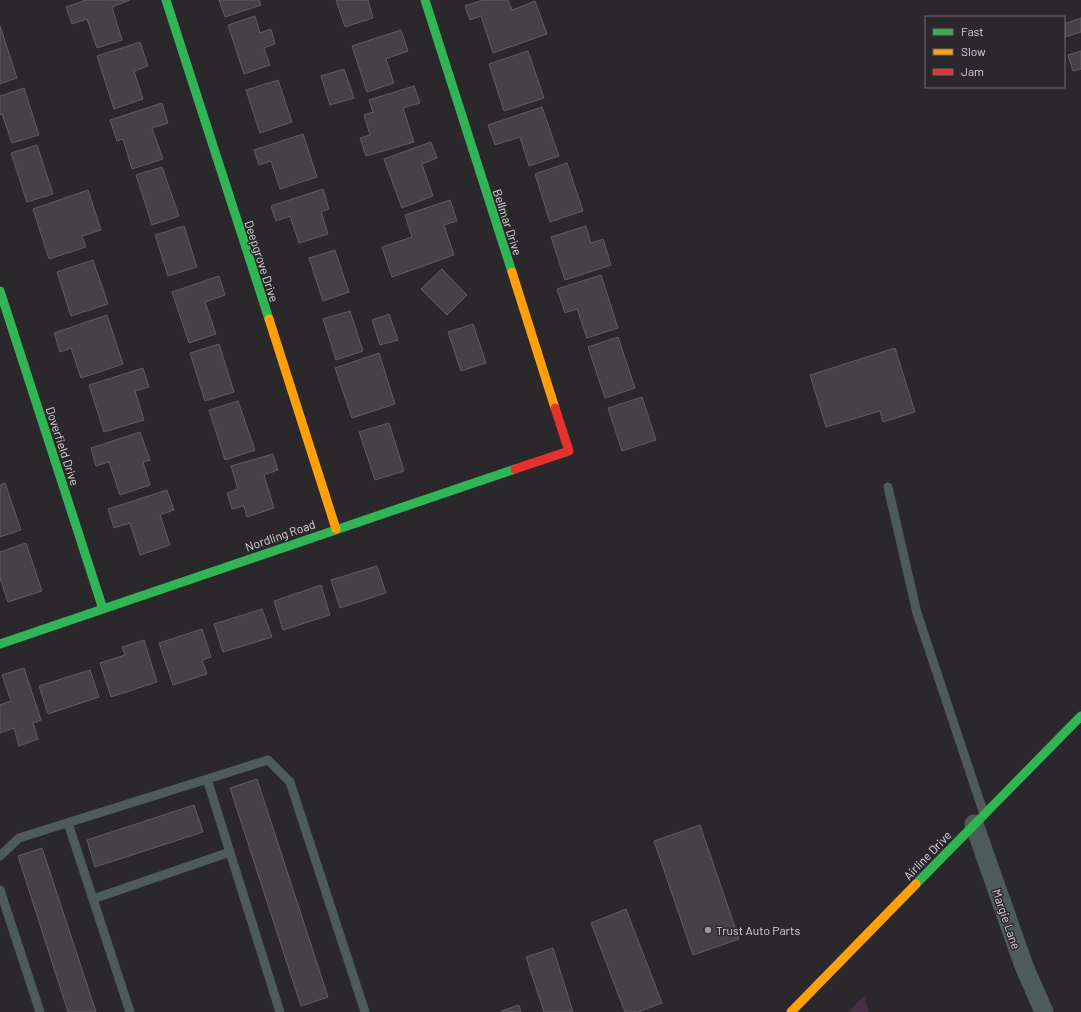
<svg xmlns="http://www.w3.org/2000/svg" width="1081" height="1012" font-family="Barlow,sans-serif">
	<style>
		.pitch { fill: #453146 }
		.building { fill: #444244; stroke: #605d60 }
		.lines { fill: none; stroke-linecap: round; stroke-linejoin: round }
		.lane { stroke: #4d5c5a; stroke-width: 9 }
		.street { stroke: #4d5c5a; stroke-width: 19 }
		.fast { stroke: #30b455; stroke-width: 9 }
		.slow { stroke: #ff9f0a; stroke-width: 9 }
		.jam { stroke: #e5322d; stroke-width: 9 }
		.poi-dot { fill: #9b989b; stroke: #2c272c; stroke-width: 1.5 }
		.labels { text-anchor: middle; dominant-baseline: central; stroke-width: 3; stroke-linejoin: round; paint-order: stroke }
		.street-label { font-size: 12px; fill: #d7d4d7; stroke: #2c272c }
		.poi-label { font-size: 12px; fill: #d7d4d7; stroke: #2c272c; text-anchor: start }
	</style>
	<rect width="100%" height="100%" fill="#2b282b"/>
	<path class="pitch" d="M864 996 869 1012H849Z"/>
	<path class="building" d="M86 0H130L112 7 122 40 97 48 87 19 72 24 66 7Z
		M219 0H259L261 5 225 17Z
		M336 0H368L373 18 345 27Z
		M483 0H508L512 10 535 1 547 34 493 53 481 16 470 20 465 6Z
		M255 16 260 33 271 29 275 44 264 48 270 65 244 74 228 25Z
		M1081 18V32L1065 37 1064 24Z
		M0 26 17 78 0 84Z
		M401 30 408 51 386 59 394 83 367 92 352 46Z
		M140 42 148 66 134 71 143 99 114 109 97 56Z
		M528 51 544 98 504 111 489 64Z
		M1081 51V69L1073 71 1068 55Z
		M344 69 354 98 330 105 321 76Z
		M278 80 292 122 260 133 246 90Z
		M414 86 420 103 403 108 414 142 366 156 360 138 370 135 364 115 373 112 369 100Z
		M24 88 39 135 12 143 2 114 0 115V96Z
		M162 103 168 123 152 128 163 159 132 169 123 139 117 141 110 120Z
		M542 107 559 156 529 166 520 137 495 145 488 125Z
		M303 134 317 177 280 189 271 161 259 165 254 150Z
		M431 142 437 158 422 164 433 196 402 208 384 159Z
		M37 145 53 194 27 202 11 153Z
		M567 163 583 211 550 222 535 174Z
		M162 167 179 216 152 225 136 175Z
		M323 189 329 209 321 212 328 234 299 243 290 216 276 221 271 206Z
		M88 190 101 230 82 236 86 247 49 259 33 209Z
		M450 200 457 221 444 225 454 255 392 277 382 247 412 237 405 215Z
		M184 226 197 267 168 276 155 235Z
		M586 226 591 243 603 239 611 265 565 280 551 237Z
		M335 250 349 292 323 301 309 258Z
		M93 260 108 304 71 316 57 272Z
		M442 269 467 295 447 315 421 289Z
		M601 275 618 328 587 338 577 309 565 313 557 289Z
		M219 276 225 295 205 302 216 334 189 343 172 292Z
		M350 311 363 351 336 360 323 319Z
		M389 314 398 340 380 345 372 320Z
		M107 315 123 364 81 378 71 348 60 352 54 333Z
		M473 324 486 363 461 371 448 332Z
		M618 337 635 388 605 398 588 347Z
		M219 344 234 392 205 401 190 353Z
		M895 348 915 412 883 422 880 411 826 427 810 375Z
		M379 353 395 404 352 418 335 368Z
		M143 368 149 387 135 391 144 420 104 432 89 385Z
		M642 397 656 440 622 451 608 408Z
		M238 401 255 450 225 460 209 410Z
		M389 423 404 471 375 480 359 432Z
		M140 432 150 460 143 462 150 485 120 495 109 462 96 466 91 448Z
		M273 454 278 470 264 475 274 508 247 517 244 506 232 509 227 493 238 489 231 466Z
		M5 483 21 530 0 537V485Z
		M167 490 174 510 160 515 170 545 140 555 130 523 114 528 108 509Z
		M26 543 42 591 8 602 0 578V552Z
		M377 566 386 593 340 608 331 580Z
		M321 585 330 615 283 630 274 601Z
		M262 609 272 637 223 652 214 624Z
		M202 629 211 657 202 660 207 674 173 685 159 643Z
		M144 640 157 682 111 697 100 663 125 655 122 647Z
		M24 668 41 720 33 723 38 739 19 746 14 728 0 733V705L11 701 2 675Z
		M90 670 99 697 48 714 39 686Z
		M257 779 328 997 301 1006 230 788Z
		M194 805 203 832 95 867 87 840Z
		M700 825 739 939 693 955 654 841Z
		M42 848 96 1012H68L18 856Z
		M626 909 662 1003 638 1012H625L591 923Z
		M553 948 573 1012H544L526 957Z
		M519 1005 521 1012 501 1011Z"/>
	<g class="lines">
		<path class="lane" d="M888 487 917 613 984 814
			M207 779 280 1012
			M68 823 130 1012
			M0 856 19 838 268 760 290 782 365 1012
			M0 890 40 1012
			M93 899 230 852"/>
		<path class="street" d="M974 824 1024 966 1044 1012"/>
		<path class="fast" d="M166 0 269 319
			M425 0 512 272
			M0 291 103 609
			M0 644 515 469
			M916 884 1081 716"/>
		<path class="slow" d="M512 272 555 408
			M269 319 336 529
			M791 1012 916 884"/>
		<path class="jam" d="M515 469 569 451 555 408"/>
	</g>
	<circle class="poi-dot" cx="708" cy="930" r="4"/>
	<g class="labels">
		<g class="street-label">
			<text transform="translate(508 222) rotate(72)">Bellmar Drive</text>
			<text transform="translate(262 261) rotate(72)">Deepgrove Drive</text>
			<text transform="translate(63 446) rotate(72)">Doverfield Drive</text>
			<text transform="translate(280 535) rotate(-19)">Nordling Road</text>
			<text transform="translate(927 855) rotate(-46)">Airline Drive</text>
			<text transform="translate(1007 919) rotate(71)">Margie Lane</text>
		</g>
		<g class="poi-label">
			<text x="716" y="930">Trust Auto Parts</text>
		</g>
	</g>
	<rect x="925" y="16" width="140" height="72" fill="#2c272c" stroke="#706c70"/>
	<rect x="933" y="29" width="20" height="6" fill="#30b455" stroke="#706c70"/>
	<text x="961" y="36" font-size="12" fill="#d7d4d7">Fast</text>
	<rect x="933" y="49" width="20" height="6" fill="#ff9f0a" stroke="#706c70"/>
	<text x="961" y="56" font-size="12" fill="#d7d4d7">Slow</text>
	<rect x="933" y="69" width="20" height="6" fill="#e5322d" stroke="#706c70"/>
	<text x="961" y="76" font-size="12" fill="#d7d4d7">Jam</text>
</svg>
